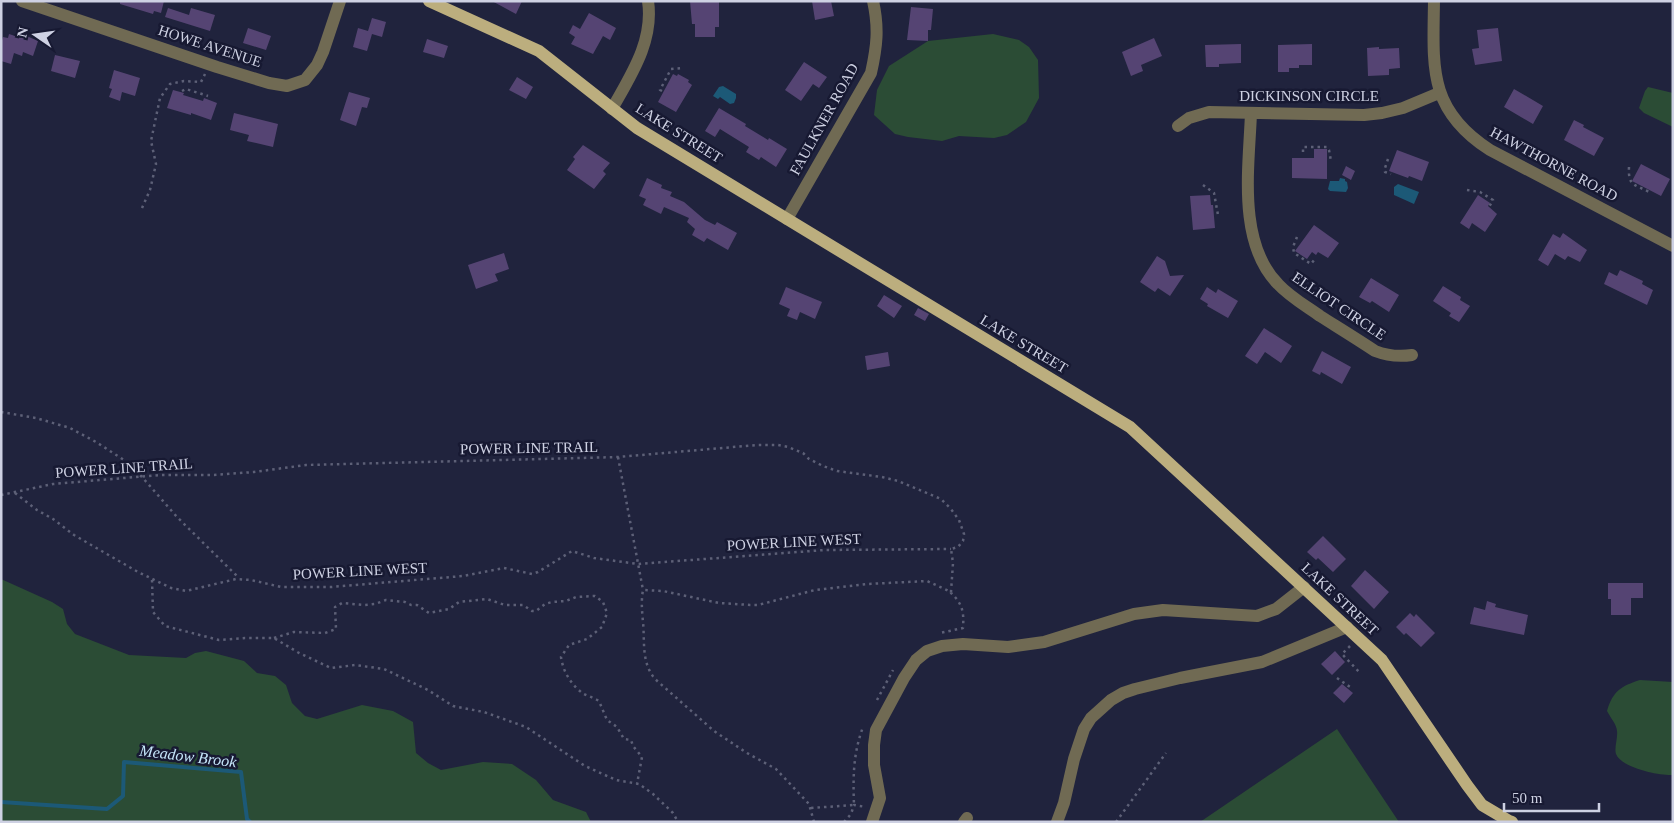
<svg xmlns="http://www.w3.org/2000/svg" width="1674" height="823" font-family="'Times New Roman',serif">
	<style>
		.green { fill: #2b4c35 }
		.water { fill: #1c5977 }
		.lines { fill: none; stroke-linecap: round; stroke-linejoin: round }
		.stream { stroke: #1c5977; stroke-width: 4 }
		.building { fill: #554473 }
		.path { stroke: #5d6077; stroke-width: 2.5; stroke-dasharray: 2.5 4; stroke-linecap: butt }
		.minor { stroke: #706a53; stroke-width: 12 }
		.major { stroke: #bcae7e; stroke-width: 12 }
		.labels { text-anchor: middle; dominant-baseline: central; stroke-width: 5; stroke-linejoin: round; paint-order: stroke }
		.street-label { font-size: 15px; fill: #ced1e3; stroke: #171932 }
		.water-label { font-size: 16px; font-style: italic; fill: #c4e4f8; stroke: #171932 }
	</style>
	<rect width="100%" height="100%" fill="#20233d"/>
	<path class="green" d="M993 34 1019 40 1029 47 1038 60 1039 98 1026 122 1007 135 994 138 959 136 942 141 908 137 895 134 874 115 877 90 889 66 928 41Z
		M1648 87 1673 93V127L1644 113 1639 108 1645 91Z
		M1 579 52 602 63 609 67 624 75 634 129 655 186 658 195 653 206 651 244 661 257 673 275 676 286 685 292 703 305 716 317 719 362 705 393 711 413 722 416 753 428 763 441 770 483 762 512 764 536 780 553 800 586 812 591 822H1Z
		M1640 680 1673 682V775C1661 776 1621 768 1616 754 1614 748 1618 738 1617 731 1617 725 1610 717 1607 711 1613 691 1621 686 1640 680Z
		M1337 729 1399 822H1200Z"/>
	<path class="water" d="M723 86 736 94V98L734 103 730 104 720 97 718 99 713 96 719 87Z
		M1340 178 1345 179V181L1347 182 1348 188 1346 192 1330 191 1328 189 1330 181H1339Z
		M1398 184 1419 192 1414 204 1394 195V187Z"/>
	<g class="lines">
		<path class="stream" d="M1 802 107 809 123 796 124 762 241 772 247 819 250 822"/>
	</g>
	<path class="building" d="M120 1H164L161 13 154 11 153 14 120 4Z
		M492 1H522L516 14Z
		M690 1H719V27H715V37H695V24H692Z
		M812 1H831L834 16 815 20Z
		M911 7 933 9 931 30H928V41L907 40Z
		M168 8 189 15 191 8 215 15 210 31 165 17Z
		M589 13 616 28 610 40 603 36 593 54 571 44 575 37 569 33 573 25 580 29Z
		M372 18 386 22 382 37 372 34 367 51 353 47 358 28 368 31Z
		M248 28 271 36 266 50 243 43Z
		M1498 28 1502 61 1475 65 1472 49 1479 48 1477 30Z
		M9 34 21 38 22 34 38 41 33 56 23 52 22 56 14 53 11 64 1 61V44L3 37 8 38Z
		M1154 38 1162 56 1141 65 1143 71 1131 76 1122 52Z
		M427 39 448 46 444 58 423 52Z
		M1241 44V63L1219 64V67H1206L1205 45Z
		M1312 44V65H1299V68H1289V72H1278V45Z
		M1379 47V49L1399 48 1400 68 1389 69V75L1368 76 1367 48Z
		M55 55 80 61 75 78 51 71Z
		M804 62 827 77 819 88 813 84 801 101 785 90Z
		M114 70 140 78 135 96 122 92 120 101 109 97 112 89 109 88Z
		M673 74 677 76 678 74 689 80 688 82 692 85 676 112 658 102Z
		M517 77 533 87 526 99 509 90Z
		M1514 89 1543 106 1533 124 1504 107Z
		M173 90 184 93 183 95 203 101 204 98 217 103 211 120 191 113V115L167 108Z
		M349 92 370 98 367 108 362 107 356 126 340 120Z
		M719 108 746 124 745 126 768 140 769 138 787 149 776 167 761 157 759 160 746 152 749 147 720 129 715 137 705 131Z
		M234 113 278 124 273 147 247 141 249 135 230 130Z
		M1574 120 1584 125 1583 127 1604 138 1594 156 1564 140Z
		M583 145 610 163 603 171 606 174 594 189 567 170 575 159 573 157Z
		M1314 149H1327V179L1292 178V158H1314Z
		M1397 150 1429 162 1422 181 1409 176 1408 178 1389 171Z
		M1641 164 1670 179 1661 196 1632 181Z
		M1346 166 1355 171 1351 180 1342 175Z
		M647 178 662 185 661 188 672 192 670 196 684 202 705 220 715 225 717 222 737 233 728 250 707 238 704 242 692 235 695 229 687 222 689 218 664 207 661 214 643 205 646 199 639 196Z
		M1210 195 1211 205H1213L1215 228 1193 230 1190 196Z
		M1478 195 1490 203 1488 206 1497 214 1485 232 1472 223 1469 229 1460 223Z
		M1314 225 1339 243 1328 258 1318 252 1316 255 1312 252 1307 259 1295 251Z
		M1563 233 1587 250 1580 262 1568 256 1565 260 1555 254 1548 266 1538 260 1553 234 1560 238Z
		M504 253 509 269 495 274 498 281 476 289 468 265Z
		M1157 256 1165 261 1170 276 1184 275 1170 296 1158 288 1155 292 1140 282Z
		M1620 270 1643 281 1642 284 1653 290 1647 305 1604 284 1609 272 1617 276Z
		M1371 278 1399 295 1389 312 1372 301 1370 303 1359 297Z
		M1443 286 1461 297 1460 300 1470 306 1459 322 1449 316 1451 313 1433 301Z
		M786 287 822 302 815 319 800 312 797 320 787 316 790 309 779 304Z
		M1207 287 1216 293 1218 289 1238 301 1228 318 1207 306 1208 304 1200 299Z
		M884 295 902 306 894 318 877 306Z
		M918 308 929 314 925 321 914 315Z
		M1264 328 1292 346 1281 363 1265 352 1257 364 1245 356Z
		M1322 351 1351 367 1342 384 1321 372 1320 375 1312 371Z
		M888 352 890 366 867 370 865 356Z
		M1323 536 1346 559 1333 572 1318 558 1316 560 1307 552Z
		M1365 570 1389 592 1374 609 1351 586Z
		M1608 583H1643V598H1631V615H1611V599H1608Z
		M1487 601 1496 604 1495 607 1528 615 1524 635 1470 624 1474 607 1485 610Z
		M1410 613 1414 617 1416 614 1435 633 1421 647 1406 633 1404 635 1396 627Z
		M1335 651 1345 662 1332 675 1321 664Z
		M1342 684 1353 693 1344 703 1333 693Z"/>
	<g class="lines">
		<path class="path" d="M182 91 186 89 208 96
			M662 91 660 90 671 69 683 68
			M1303 152V147H1327L1329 150 1331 161
			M1388 159 1385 168V172L1391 174
			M1629 167C1628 186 1634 184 1649 192
			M1203 185 1214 193 1218 215
			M1467 190 1480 192 1493 200 1489 207
			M142 208 150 190 156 164 151 141 156 117 160 98 170 84 184 81 201 82 205 74
			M1297 237 1293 247 1294 253 1311 264 1315 259
			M1 412 36 418 70 428 96 442 124 460 142 477 177 517 239 578
			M618 457 643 590
			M15 493 37 510 53 519 74 535 138 572 171 588 186 591 236 579 251 580 281 587H331L463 576 504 568 532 574 538 572 572 551 594 558 638 564 825 550 951 549
			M1 495 53 484 160 475H214L254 472 306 465 618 457 757 445H778L788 447 803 453 809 459 823 466 837 471 882 477 898 481 941 499 951 509 959 520 964 534 963 541 958 547 951 549 953 563 951 592
			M152 580 153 612 165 626 219 640 245 638H274L299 653 331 668 355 665 384 669 428 690 453 706 484 712 526 727 585 766 616 780 639 784 653 794 673 813 678 822
			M274 638 294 632 325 633 336 629 335 607 342 603 364 605 375 604 386 600 405 602 411 605H417L429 613 449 609 459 602 487 599 505 605H523L532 611H536L545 604 552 602 566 601 576 597 595 596 603 602 607 613 602 627 587 639 569 645 561 657C563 671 570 683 581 692 586 696 593 697 599 701L607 720 617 727 624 739 631 740 633 746 642 757 637 784
			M1350 646 1342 654 1361 674
			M1337 678 1350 687
			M877 700 893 670
			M811 808 854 805C853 777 853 754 863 727
			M814 822 809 804 776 769 747 753 714 731 655 679C641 662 645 642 643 622 642 611 641 601 643 590L663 591 719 603 750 605H758L815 590 868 584 927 581 951 592V593C963 604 964 613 963 628L940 633
			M844 822 851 814 854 805 866 807
			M1116 822 1166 753"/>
		<path class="minor" d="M22 1 217 67 269 83 287 86 305 80 317 65 323 52 340 1
			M1434 1C1433 68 1428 110 1490 150L1673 246
			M612 109C631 75 654 41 648 1
			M1251 113C1249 167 1237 242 1278 284 1290 297 1306 306 1320 316 1339 328 1357 339 1375 351 1388 356 1398 357 1412 355
			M1178 126 1189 118 1209 112 1364 115 1382 113 1403 108 1439 93
			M787 219 871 73C877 46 879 28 873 1
			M872 822 880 798 874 765V745L876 730 904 678 916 660 927 651 942 646 963 644 1008 647 1044 642 1134 614 1163 610 1257 616 1276 609 1304 587
			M964 822 967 818
			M1057 822 1064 803 1074 759 1084 729 1091 718 1111 700 1123 693 1135 689 1180 678 1262 662 1347 627"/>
		<path class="major" d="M429 1 539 51 637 128 1130 427 1382 660 1467 785 1482 805 1509 821 1512 822"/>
	</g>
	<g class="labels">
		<g class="street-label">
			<text transform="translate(210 46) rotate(18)">HOWE AVENUE</text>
			<text x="1309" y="96">DICKINSON CIRCLE</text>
			<text transform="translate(824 119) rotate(-61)">FAULKNER ROAD</text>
			<text transform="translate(679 133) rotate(32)">LAKE STREET</text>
			<text transform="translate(1554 164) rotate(28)">HAWTHORNE ROAD</text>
			<text transform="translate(1339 306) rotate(34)">ELLIOT CIRCLE</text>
			<text transform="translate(1024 344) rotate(31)">LAKE STREET</text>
			<text transform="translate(529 448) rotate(-1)">POWER LINE TRAIL</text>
			<text transform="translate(124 468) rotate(-4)">POWER LINE TRAIL</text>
			<text transform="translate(794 542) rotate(-3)">POWER LINE WEST</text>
			<text transform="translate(360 571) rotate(-3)">POWER LINE WEST</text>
			<text transform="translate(1340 599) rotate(43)">LAKE STREET</text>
		</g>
		<g class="water-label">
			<text transform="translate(188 756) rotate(7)">Meadow Brook</text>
		</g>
	</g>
	<rect width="1674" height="823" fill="none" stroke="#ced1e3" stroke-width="5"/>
	<g transform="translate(35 35) rotate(283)" stroke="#171932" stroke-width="4" paint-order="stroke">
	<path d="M0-4L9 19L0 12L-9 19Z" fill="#ced1e3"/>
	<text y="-8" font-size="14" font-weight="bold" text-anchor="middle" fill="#ced1e3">N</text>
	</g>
	<path d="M1504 803v8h95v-8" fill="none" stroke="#ced1e3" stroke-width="2.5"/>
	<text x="1512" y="803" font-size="15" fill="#ced1e3" stroke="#171932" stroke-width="4" paint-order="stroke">50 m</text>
</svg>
